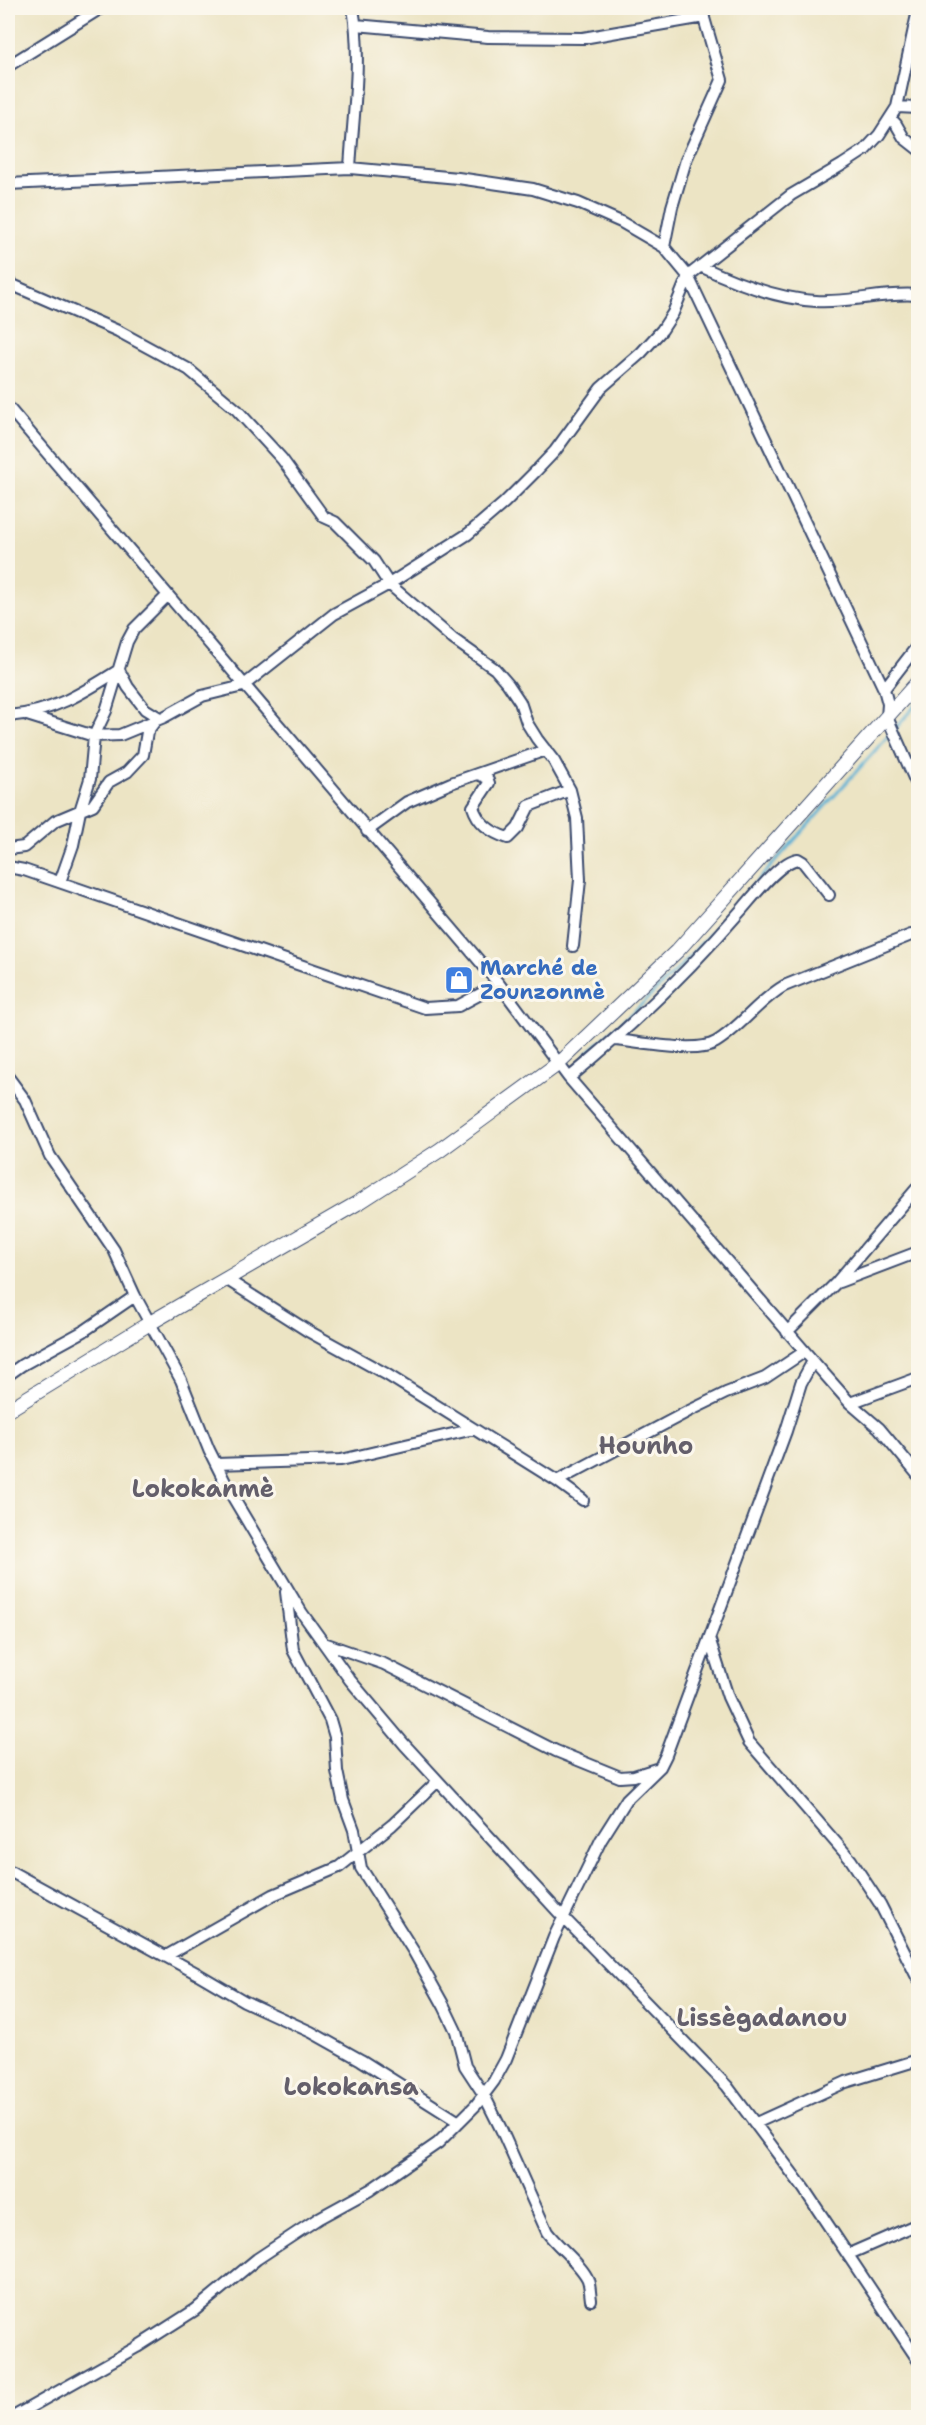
<svg xmlns="http://www.w3.org/2000/svg" width="926" height="2425" font-family="'Shantell Sans',sans-serif">
	<style>
		.lines { fill: none; stroke-linecap: round; stroke-linejoin: round }
		.stream { stroke: #57b0d5; stroke-width: 3 }
		.minor-casing { stroke: #3a4a6d; stroke-width: 14 }
		.major-casing { stroke: #3a4a6d; stroke-width: 16 }
		.minor { stroke: #fff; stroke-width: 10 }
		.major { stroke: #fff; stroke-width: 14 }
		.labels { text-anchor: middle; dominant-baseline: central; stroke-width: 6; stroke-linejoin: round; paint-order: stroke }
		.shop-label { font-size: 21px; font-weight: bold; fill: #366cbe; stroke: #fbf7ec; text-anchor: start }
		.quarter-label { font-size: 24px; font-weight: bold; fill: #645f6b; stroke: #fbf7ec }
	</style>
	<rect width="100%" height="100%" fill="#fbf7ec"/>
	<filter id="ink" filterUnits="userSpaceOnUse"><feTurbulence type="fractalNoise" baseFrequency=".0167" numOctaves="2"/><feDisplacementMap in="SourceGraphic" scale="12" xChannelSelector="R" yChannelSelector="G"/><feConvolveMatrix kernelMatrix="1 2 1 2 8 2 1 2 1" color-interpolation-filters="sRGB"/></filter>
	<filter id="wash" filterUnits="userSpaceOnUse"><feTurbulence type="fractalNoise" baseFrequency=".008" numOctaves="4" result="noise"/><feDisplacementMap in="SourceGraphic" scale="24" xChannelSelector="R" yChannelSelector="G"/><feGaussianBlur stdDeviation="1.35" result="paint"/><feColorMatrix in="noise" values="0 0 0 0 0 0 0 0 0 0 0 0 0 0 0 0 0 1.4 0 .05"/><feComposite in="paint" operator="in"/></filter>
	<g filter="url(#wash)">
		<rect width="100%" height="100%" fill="#ece4c4"/>
		<g class="lines">
			<path class="stream" d="M895 729 918 702
				M586 1054 643 1003 681 966 891 733"/>
		</g>
	</g>
	<g filter="url(#ink)">
		<g class="lines">
			<g class="minor-casing">
				<path id="minor" d="M356 25 488 37 583 38 704 17
					M8 66 101 8
					M897 107 918 108
					M891 119 896 124 904 138 918 149
					M350 168C353 115 362 60 353 8
					M8 184 350 168 458 178 533 189 578 203 621 222 664 247 688 276 698 297 884 689 888 704 887 717 918 787
					M664 247 672 207 686 160 722 80 701 8
					M700 266C734 282 778 299 816 301 851 303 884 292 918 295
					M8 283 118 331 188 369 237 410 282 459 324 517 335 522 374 561 389 584 453 639 495 669 508 684 520 702 527 723 537 739 554 761 570 790 577 818 580 880 573 946
					M8 407 499 984 569 1078 813 1361 850 1403 879 1428 918 1475
					M884 689 918 645
					M27 715 94 736 120 735 164 717 202 696 243 686 334 614 389 584 468 534 504 503 536 471 555 451 601 388 641 353 662 330 673 313 688 276 791 195 842 165 865 150 879 135 897 107 918 10
					M8 716C51 713 83 693 119 670L128 687 145 709 158 717 147 732 143 755 127 772 109 782 93 805 55 821 24 847 8 849
					M480 775 487 778 489 783 473 807C478 823 492 833 508 838L518 828 529 806 570 790
					M367 831 407 802 451 783 546 750
					M8 867 24 870 425 1008 458 1006 499 984
					M60 882 73 845 80 811 90 779 94 736 106 711 127 642 134 629 167 596
					M615 1040C639 1042 697 1054 716 1042 741 1027 758 1001 784 986L911 935
					M8 1077 25 1100 50 1156 114 1250 135 1296 181 1380 209 1450 231 1494 302 1613 350 1680 404 1744 563 1917 727 2086 804 2189 918 2360
					M569 1078C635 1024 689 971 744 907 756 893 781 861 798 859L803 862 829 895
					M226 1279 308 1331 386 1374 557 1481 583 1500
					M839 1282 918 1252
					M787 1332 836 1283 918 1187
					M8 1375 22 1365 84 1331 135 1296
					M850 1403 918 1378
					M216 1464 341 1460 474 1429
					M557 1481 687 1412 726 1393 765 1378 804 1352
					M286 1592 293 1650 330 1720 335 1737 337 1771 343 1800 354 1830 361 1868 414 1952 444 2006 456 2031 465 2066 484 2095 501 2129 547 2232C558 2247 582 2265 588 2280 590 2286 590 2294 591 2300
					M710 1641 728 1697 749 1742 851 1860 880 1904 918 1979
					M324 1643 384 1664 556 1751 620 1777 634 1776 656 1769
					M8 1870 198 1974 244 2001 311 2032 361 2060 459 2122
					M166 1956 273 1895 339 1867 392 1825 438 1781
					M756 2123 846 2082 918 2060
					M849 2254 918 2224
					M11 2418 137 2347 195 2310 257 2259 319 2218 370 2190 438 2143 476 2105 494 2081 506 2059 554 1937 601 1840 627 1799 660 1767 666 1755 786 1431 801 1383 813 1361"/>
			</g>
			<g class="major-casing">
				<path id="major" d="M8 1410 150 1323 361 1201 440 1150 559 1063 678 950 918 682"/>
			</g>
			<use href="#minor" class="minor"/>
			<use href="#major" class="major"/>
		</g>
	</g>
	<defs>
		<g id="shop-square" transform="scale(1.5)"><rect x="-9" y="-9" width="18" height="18" rx="4" fill="#3f7fe0" stroke="#fbf7ec"/><path d="M-5-2.5h2.3a2.7 3.5 0 0 1 5.4 0H5L5.5 6h-11ZM-1.5-2.5h3a1.5 2.3 0 0 0-3 0Z" fill="#fff"/></g>
	</defs>
	<g fill-rule="evenodd">
		<use href="#shop-square" x="459" y="980"/>
	</g>
	<g class="labels">
		<g class="shop-label">
			<text x="480" y="968">Marché de<tspan x="480" dy="24">Zounzonmè</tspan></text>
		</g>
		<g class="quarter-label">
			<text x="646" y="1446">Hounho</text>
			<text x="203" y="1489">Lokokanmè</text>
			<text x="762" y="2018">Lissègadanou</text>
			<text x="351" y="2087">Lokokansa</text>
		</g>
	</g>
	<rect width="926" height="2425" fill="none" stroke="#fbf7ec" stroke-width="30"/>
</svg>
